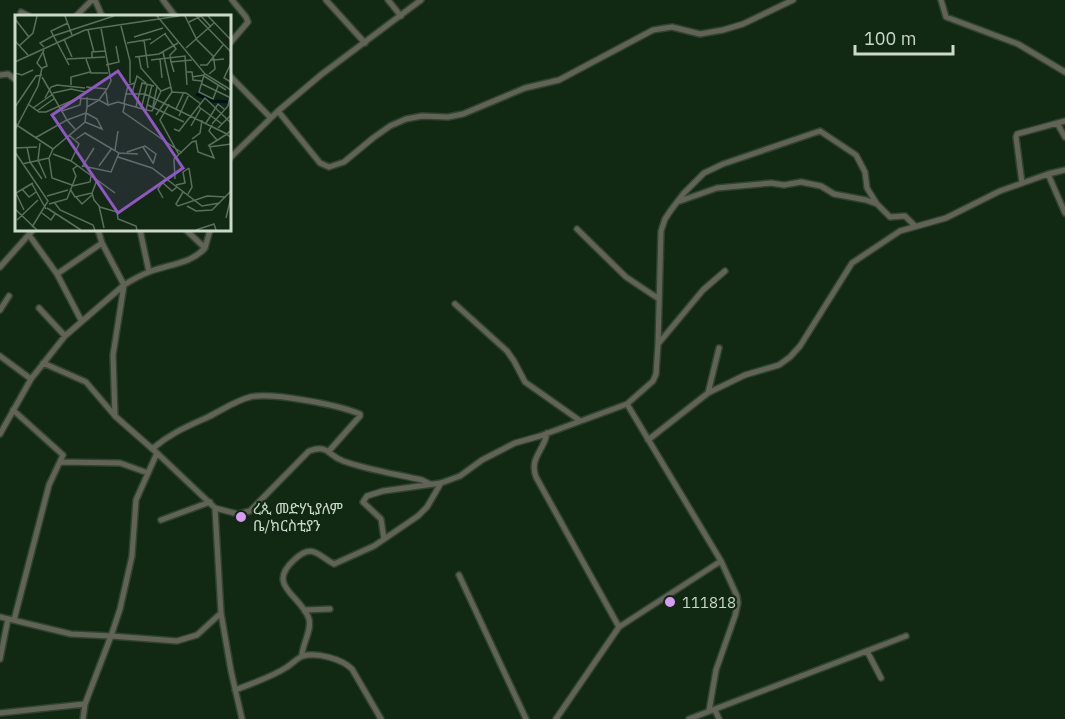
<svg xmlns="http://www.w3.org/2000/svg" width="1065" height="719" font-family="'IBM Plex Sans','Noto Sans Ethiopic',sans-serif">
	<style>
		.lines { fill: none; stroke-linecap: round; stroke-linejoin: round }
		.minor-casing { stroke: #2f4430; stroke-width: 8 }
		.minor { stroke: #626357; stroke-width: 5 }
		.poi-dot { fill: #d89bf8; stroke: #112813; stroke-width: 2 }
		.labels { text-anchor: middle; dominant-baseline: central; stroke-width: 4.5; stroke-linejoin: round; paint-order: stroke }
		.poi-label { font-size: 15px; fill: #cbd9cb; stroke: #112813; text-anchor: start }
		.inset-river { fill: none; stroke: #001217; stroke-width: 3 }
		.inset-road { fill: none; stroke: #5b6f5d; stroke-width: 1.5 }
		.view { fill: #8f57c2; fill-opacity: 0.15; stroke: #8f57c2; stroke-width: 3 }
		.inset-edge { fill: none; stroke: #cbd9cb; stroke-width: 3 }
	</style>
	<rect width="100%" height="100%" fill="#112813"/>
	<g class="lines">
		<g class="minor-casing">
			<path id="minor" d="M95 0 102 16
				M163 0 175 16
				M326 0 365 43
				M388 0 401 16
				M941 0 946 17 1018 44 1065 72
				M21 12 29 16
				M76 16 92 0
				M230 43 248 22 246 17 232 0
				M0 75 8 74 16 80
				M230 76 270 117
				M278 111 320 163 329 167 344 162 373 138 390 126 406 119 422 116 448 117 463 114 525 88 559 80 653 30 672 27 700 34 723 30 743 24 793 0
				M1057 123 1065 137
				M230 158 278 111 322 74 421 0
				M1048 174 1065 213
				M1022 183 1016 137 1017 134 1065 121
				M680 201 717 188 771 183 784 185 801 182 821 186 834 194 866 200 877 204 890 217 905 216 915 226
				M577 229 626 277 659 299
				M140 230 149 272
				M29 235 57 274 81 320
				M205 248 210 230
				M0 267 33 230
				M57 274 102 243
				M455 304 507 351 514 361 525 382 579 420
				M39 308 65 336
				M0 310 9 296
				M658 344 661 231 665 219 671 210 684 193 704 173 723 164 820 131 856 155 865 172 867 188 877 204
				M0 356 31 379
				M43 363 86 382 115 416 113 355 124 285C132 280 141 275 149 272 169 264 191 264 205 248L186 230
				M708 393 719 348
				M627 404 653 381 656 374 658 344 703 290 725 271
				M13 410 63 455 49 485 14 620
				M115 416 157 453 136 500 132 556 120 609 111 636 177 641 197 635 221 613
				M547 433C544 451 529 458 536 477L619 627
				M0 434 31 379 65 336 124 285 102 243 98 230
				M648 440 708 393 745 375 779 365 790 357 800 346 852 263 900 231 946 218 1000 191 1048 174 1065 170
				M152 449C171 433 186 427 208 417 222 410 235 401 250 397 271 392 339 405 360 414V416L329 451
				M157 453 215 508 221 613 231 671 242 719
				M61 462 120 463 148 473
				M215 508 238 514 250 511 309 451C329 444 327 455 343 461 368 470 396 474 422 480L430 484
				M161 520 210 502
				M384 539 381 519 363 502 367 496 383 491 441 483 460 476 482 460 515 443 540 436 627 404 721 561 619 627 556 719
				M459 575 526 719
				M304 610 330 609
				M0 617 71 634 111 636 85 704 83 719
				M867 651 881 678
				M302 656C302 644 312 631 309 619 302 596 265 586 294 560 313 542 318 556 334 564L374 546 418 516 427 507 441 483
				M0 659 8 619
				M235 690C253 683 272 677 287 667 292 664 297 658 303 656 317 652 342 659 352 669L381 719
				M715 710 719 719
				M709 711 716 670 735 616 738 603 737 596 721 561
				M0 713 85 704
				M689 719 906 636"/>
		</g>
		<use href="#minor" class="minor"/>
	</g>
	<g class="poi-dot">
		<circle cx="241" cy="517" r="6"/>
		<circle cx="670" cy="602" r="6"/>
	</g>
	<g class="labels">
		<g class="poi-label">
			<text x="253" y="508">ረጲ መድሃኒያለም<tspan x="253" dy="17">ቤ/ክርስቲያን</tspan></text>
			<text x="682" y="602">111818</text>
		</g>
	</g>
	<g transform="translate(15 15)">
		<rect width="216" height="216" fill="#112813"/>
		<path class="inset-river" d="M181 79 198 86 216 87"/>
		<path class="inset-road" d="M50 1 57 20M142 1 190 59 216 75M170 1 182 25 198 41 199 45H195M181 1 216 37M193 1 216 25M0 4 14 22M174 7 186 1 196 12M53 8 36 16 54 50M106 11 115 46V68M73 15 79 37M150 19 161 34 155 40 156 47M119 22 148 13M49 24 57 42M129 25 133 53M0 26 13 40M112 28 136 24M135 29 151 18M4 31 18 18 22 1M29 32 25 28 38 21 99 1M171 33 199 8M120 42 144 39 163 28M124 42 126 53 146 76M77 43V37L90 36M52 44 90 42M71 44 76 58H93M145 44 147 63M136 45 170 41 172 70M0 47 70 15 164 1M216 48 209 63 216 67M91 50 104 47 101 31M185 50H192L208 30M27 54 22 48 29 35M159 57 156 47 177 45M172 57H177L178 65 187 66M0 58 7 60 18 55M194 59 200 54 199 45 209 44M189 61 211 75M177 62 189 60 184 77 198 84 203 71M187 69 214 82M56 70V62L75 57M71 72 92 74 96 66 86 13M157 77 171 78 186 89M38 78 56 74 70 77M117 78 122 61 131 68M110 79H130L212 119 216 115M72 82V92L84 85 93 90 91 77M30 83 36 72 42 70 70 73M109 88 113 70 120 68M110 88 108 97 167 138M13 89 24 97H31L63 83 84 85 92 74M154 89 145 105 164 140M93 90 103 87 131 95 137 70M133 90 169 107M138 91 142 72M0 92 21 61 27 60M121 92 127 68 139 71M184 92 207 109M18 93 38 79M126 94 132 70M161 94 169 77M131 95 137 96 146 76 156 72M22 96 40 83M47 96 65 90 66 83M141 100 157 77 148 37M164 101 174 79M70 107 87 114 82 104 71 98M191 108 203 89 209 94M0 109 38 134M197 109 213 91 215 82M197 110 194 116 202 125M176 111 186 93M203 113 216 100M60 114 52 105 71 98 72 92M159 114 164 116 190 83 216 108M0 115 23 71 27 53 32 51 28 37M54 120 64 129 56 146M20 123 52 105 27 62M61 124 70 118 104 138 96 157 68 151M177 124 185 118 187 105M25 128 23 145 31 163M193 131 212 119 216 123M12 132 15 147 27 164M128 132 138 148M194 132 216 129M0 133 22 132M100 135 103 116M0 137 33 186 17 212M112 137 130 131 141 139 138 149M104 138 123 139M38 139 56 146 100 178M103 142 137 153 187 191 205 188M7 149 34 143M84 151 97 133M67 152 79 133M160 164 159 144 177 127 181 126 183 137 199 143 195 133M82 165 77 178 79 185 85 192 102 197 103 204 121 211 122 215M148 168 157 176 162 172M17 169 31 194M57 170 37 163 34 143 38 134 70 107 71 98M161 170 170 168 168 157 174 153M57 171 75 167 76 161M7 174 14 182 21 177M55 174 60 182 77 178M0 176 9 195M168 177 161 189 163 191 192 181 211 182M1 178 18 168M173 179 177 172 174 153M32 181 53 175M61 182 67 189 77 180M148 183 143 174 151 163M39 187 45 195 78 210 80 215M34 189 52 184 61 161 58 154 62 151M84 191 89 213M172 191 181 196 197 195 216 176M32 193 66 215M0 194 22 215M27 198 36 205 40 199M211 203 216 182M2 205 23 185M181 215 199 209 201 215"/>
		<path class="view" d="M103 56 168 153 103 198 37 100Z"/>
		<rect width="216" height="216" class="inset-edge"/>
	</g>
	<path d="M855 45v9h98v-9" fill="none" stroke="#cbd9cb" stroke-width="3"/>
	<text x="864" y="45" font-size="18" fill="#cbd9cb" stroke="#112813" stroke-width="4.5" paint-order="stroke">100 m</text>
</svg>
